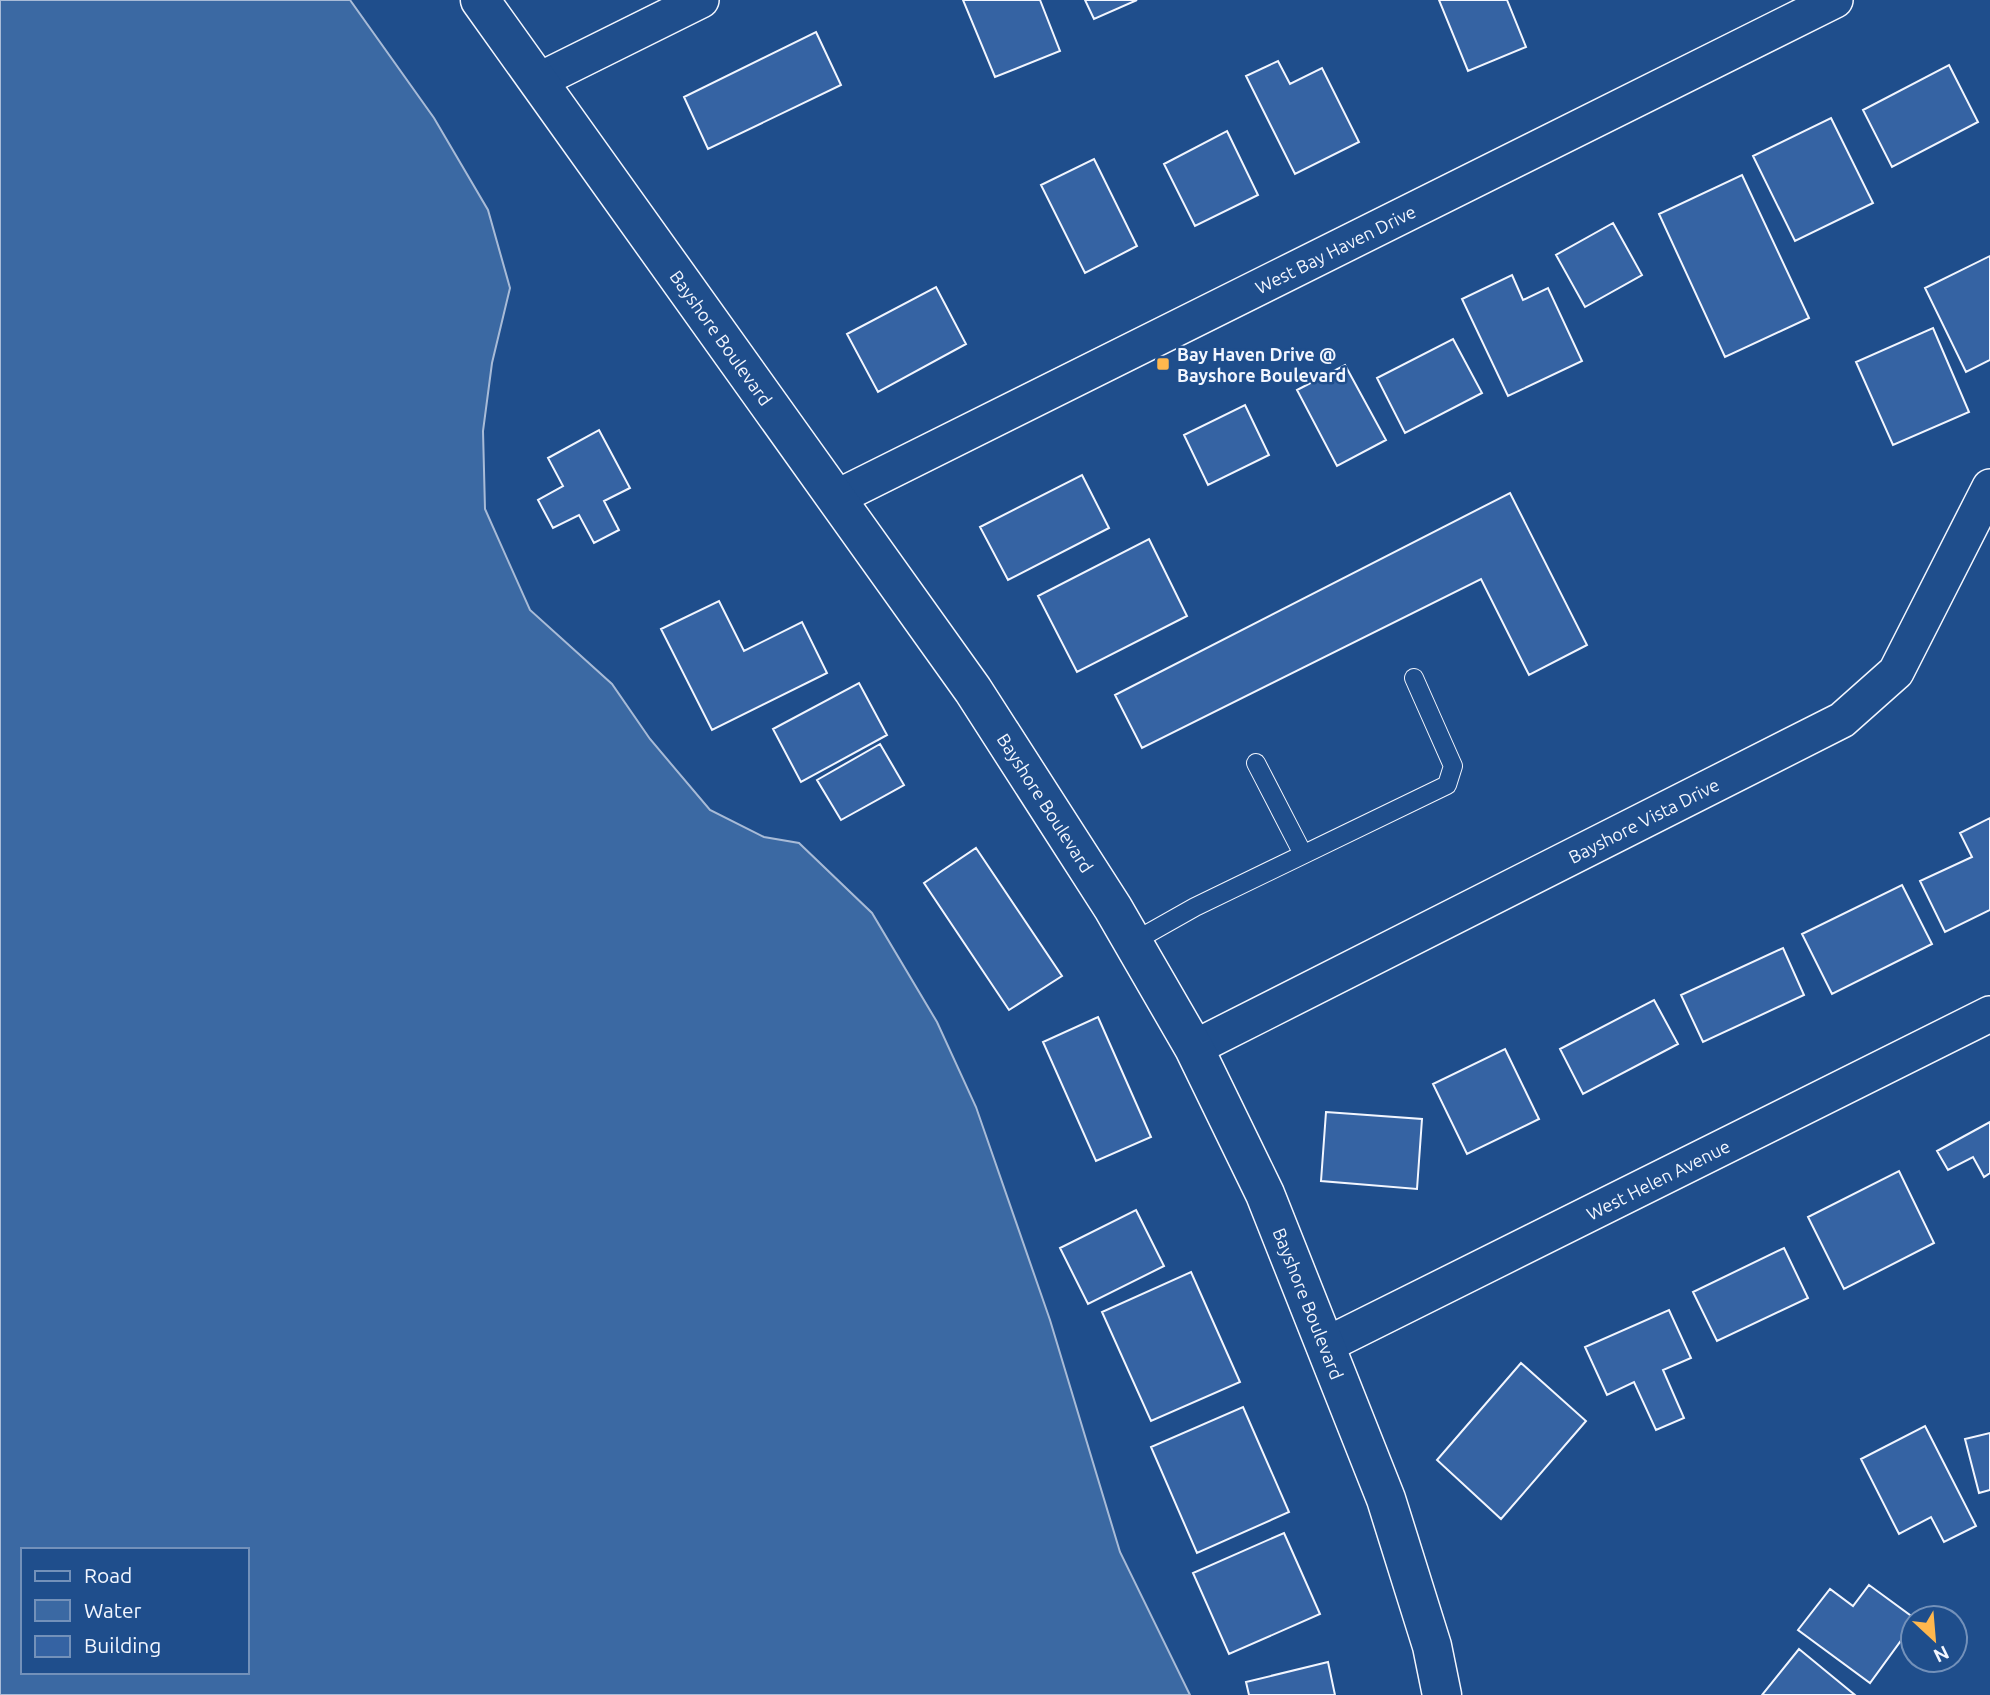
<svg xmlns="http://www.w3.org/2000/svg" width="1990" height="1695" font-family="Ubuntu,sans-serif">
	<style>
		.water { fill: #3b69a3; stroke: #a8bbd7; stroke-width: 2; fill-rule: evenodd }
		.building { fill: #3563a3; stroke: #f2f6ff; stroke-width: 2 }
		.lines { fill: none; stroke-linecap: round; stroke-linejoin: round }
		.lane-casing { stroke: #f2f6ff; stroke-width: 20 }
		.street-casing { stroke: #f2f6ff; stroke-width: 38 }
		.secondary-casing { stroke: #f2f6ff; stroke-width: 41 }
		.lane { stroke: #1f4e8c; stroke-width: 18 }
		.street { stroke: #1f4e8c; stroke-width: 35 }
		.secondary { stroke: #1f4e8c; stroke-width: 38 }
		.poi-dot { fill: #ffb74d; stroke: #1f4e8c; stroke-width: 2.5 }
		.labels { text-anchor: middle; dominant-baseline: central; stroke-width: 5; stroke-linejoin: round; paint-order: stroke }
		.street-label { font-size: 18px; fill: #f2f6ff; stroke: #1f4e8c }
		.poi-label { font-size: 18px; font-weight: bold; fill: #f2f6ff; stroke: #1f4e8c; text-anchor: start }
	</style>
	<rect width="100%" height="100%" fill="#1f4e8c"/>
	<path class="water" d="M0 0H350L434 118 488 210 510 288 492 363 483 431 485 509 530 610 612 684 650 739 710 810 764 837 799 843 872 913 937 1022 976 1107 1050 1320 1120 1552 1190 1695H0ZM23 1550H247V1672H23Z"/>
	<path class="building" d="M963 0H1040L1060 51 995 77Z
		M1085 0H1137L1094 19Z
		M1439 0H1507L1526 47 1468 71Z
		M816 32 841 85 708 149 684 97Z
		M1278 61 1290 84 1322 68 1359 142 1295 174 1246 76Z
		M1949 65 1978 122 1892 167 1863 110Z
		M1831 118 1873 203 1795 241 1753 156Z
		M1227 131 1258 195 1195 226 1164 164Z
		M1094 159 1137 246 1085 273 1041 185Z
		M1742 175 1809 318 1725 357 1659 214Z
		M1613 223 1642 275 1585 307 1556 255Z
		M1990 256V360L1966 372 1925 288Z
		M1512 275 1523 300 1548 288 1582 361 1508 396 1462 299Z
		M936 287 966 344 878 392 847 334Z
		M1933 328 1969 412 1893 445 1856 362Z
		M1453 339 1482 393 1405 433 1377 378Z
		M1345 365 1386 440 1337 466 1297 390Z
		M1245 405 1269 455 1208 485 1184 435Z
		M599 430 630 488 604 501 619 530 594 543 579 515 553 528 538 500 563 486 548 458Z
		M1082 475 1109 528 1008 580 980 527Z
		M1510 493 1587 645 1529 675 1481 579 1142 748 1115 695Z
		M1149 539 1187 616 1077 672 1038 596Z
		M719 601 744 651 802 622 827 673 712 730 661 629Z
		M859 683 887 735 801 782 773 729Z
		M880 744 904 785 841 820 817 780Z
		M1990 818V910L1945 932 1920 881 1972 857 1960 833Z
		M976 848 1062 976 1009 1010 924 883Z
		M1902 885 1932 944 1832 994 1802 934Z
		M1783 948 1804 995 1703 1042 1681 995Z
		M1654 1000 1678 1044 1583 1094 1560 1049Z
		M1098 1017 1151 1137 1096 1161 1043 1042Z
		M1505 1049 1539 1119 1467 1154 1433 1084Z
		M1326 1112 1422 1119 1417 1189 1321 1181Z
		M1990 1122V1173L1984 1177 1973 1157 1948 1170 1937 1151Z
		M1899 1171 1934 1243 1844 1289 1808 1217Z
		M1136 1210 1164 1266 1088 1304 1060 1248Z
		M1784 1248 1808 1298 1717 1341 1693 1292Z
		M1191 1272 1240 1382 1151 1421 1102 1312Z
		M1669 1310 1691 1358 1663 1370 1684 1418 1656 1430 1634 1382 1607 1395 1585 1347Z
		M1521 1363 1586 1421 1501 1519 1437 1460Z
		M1243 1407 1289 1512 1197 1553 1151 1447Z
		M1925 1426 1976 1526 1944 1542 1931 1517 1899 1534 1861 1459Z
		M1990 1433V1490L1979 1493 1965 1439Z
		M1284 1533 1320 1614 1229 1654 1193 1573Z
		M1869 1585 1914 1618 1913 1624 1870 1683 1798 1630 1830 1589 1853 1606Z
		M1799 1649 1855 1695H1762Z
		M1328 1662 1335 1695H1249L1246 1682Z"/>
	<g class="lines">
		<g class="lane-casing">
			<path id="lane" d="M1256 763 1303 854
				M1133 942 1195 907 1447 785 1453 766 1414 678"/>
		</g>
		<g class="street-casing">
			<g id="street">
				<path d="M538 81 701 0"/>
				<path id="s1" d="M836 498 1835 0"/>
				<path id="s2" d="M1194 1048 1842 720 1896 672 1990 487"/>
				<path id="s3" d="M1326 1345 1990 1014"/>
			</g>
		</g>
		<g class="secondary-casing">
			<g id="secondary">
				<path id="s4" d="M480 0 973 690 1113 908 1194 1048 1265 1194 1386 1499 1432 1646 1442 1695"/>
			</g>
		</g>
		<use href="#lane" class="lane"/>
		<use href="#street" class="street"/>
		<use href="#secondary" class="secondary"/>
	</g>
	<rect class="poi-dot" x="1156" y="357" width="14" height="14" rx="3.5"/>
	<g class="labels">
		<g class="street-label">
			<text stroke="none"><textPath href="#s1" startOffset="558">West Bay Haven Drive</textPath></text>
			<text stroke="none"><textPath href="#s4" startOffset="415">Bayshore Boulevard</textPath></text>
			<text stroke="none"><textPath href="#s4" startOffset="982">Bayshore Boulevard</textPath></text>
			<text stroke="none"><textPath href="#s2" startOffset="504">Bayshore Vista Drive</textPath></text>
			<text stroke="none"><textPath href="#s3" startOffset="371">West Helen Avenue</textPath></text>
			<text stroke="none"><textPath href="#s4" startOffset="1549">Bayshore Boulevard</textPath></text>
		</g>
		<g class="poi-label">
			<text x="1177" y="354">Bay Haven Drive @<tspan x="1177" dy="21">Bayshore Boulevard</tspan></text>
		</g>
	</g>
	<rect x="21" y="1548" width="228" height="126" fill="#1f4e8c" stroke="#7391ba" stroke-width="2"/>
	<rect x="35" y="1571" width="35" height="10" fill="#1f4e8c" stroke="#7391ba" stroke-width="2"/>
	<text x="84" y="1583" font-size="21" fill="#f2f6ff">Road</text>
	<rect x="35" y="1600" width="35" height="21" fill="#3b69a3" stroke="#7391ba" stroke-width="2"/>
	<text x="84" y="1618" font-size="21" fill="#f2f6ff">Water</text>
	<rect x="35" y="1636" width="35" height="21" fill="#3563a3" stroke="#7391ba" stroke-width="2"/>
	<text x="84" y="1653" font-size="21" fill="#f2f6ff">Building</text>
	<g transform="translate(1934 1639) rotate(154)"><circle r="33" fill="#1f4e8c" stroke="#7391ba" stroke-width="2"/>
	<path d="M0-5L12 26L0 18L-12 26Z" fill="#ffb74d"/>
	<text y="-10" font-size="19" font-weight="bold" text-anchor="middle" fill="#f2f6ff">N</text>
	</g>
</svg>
